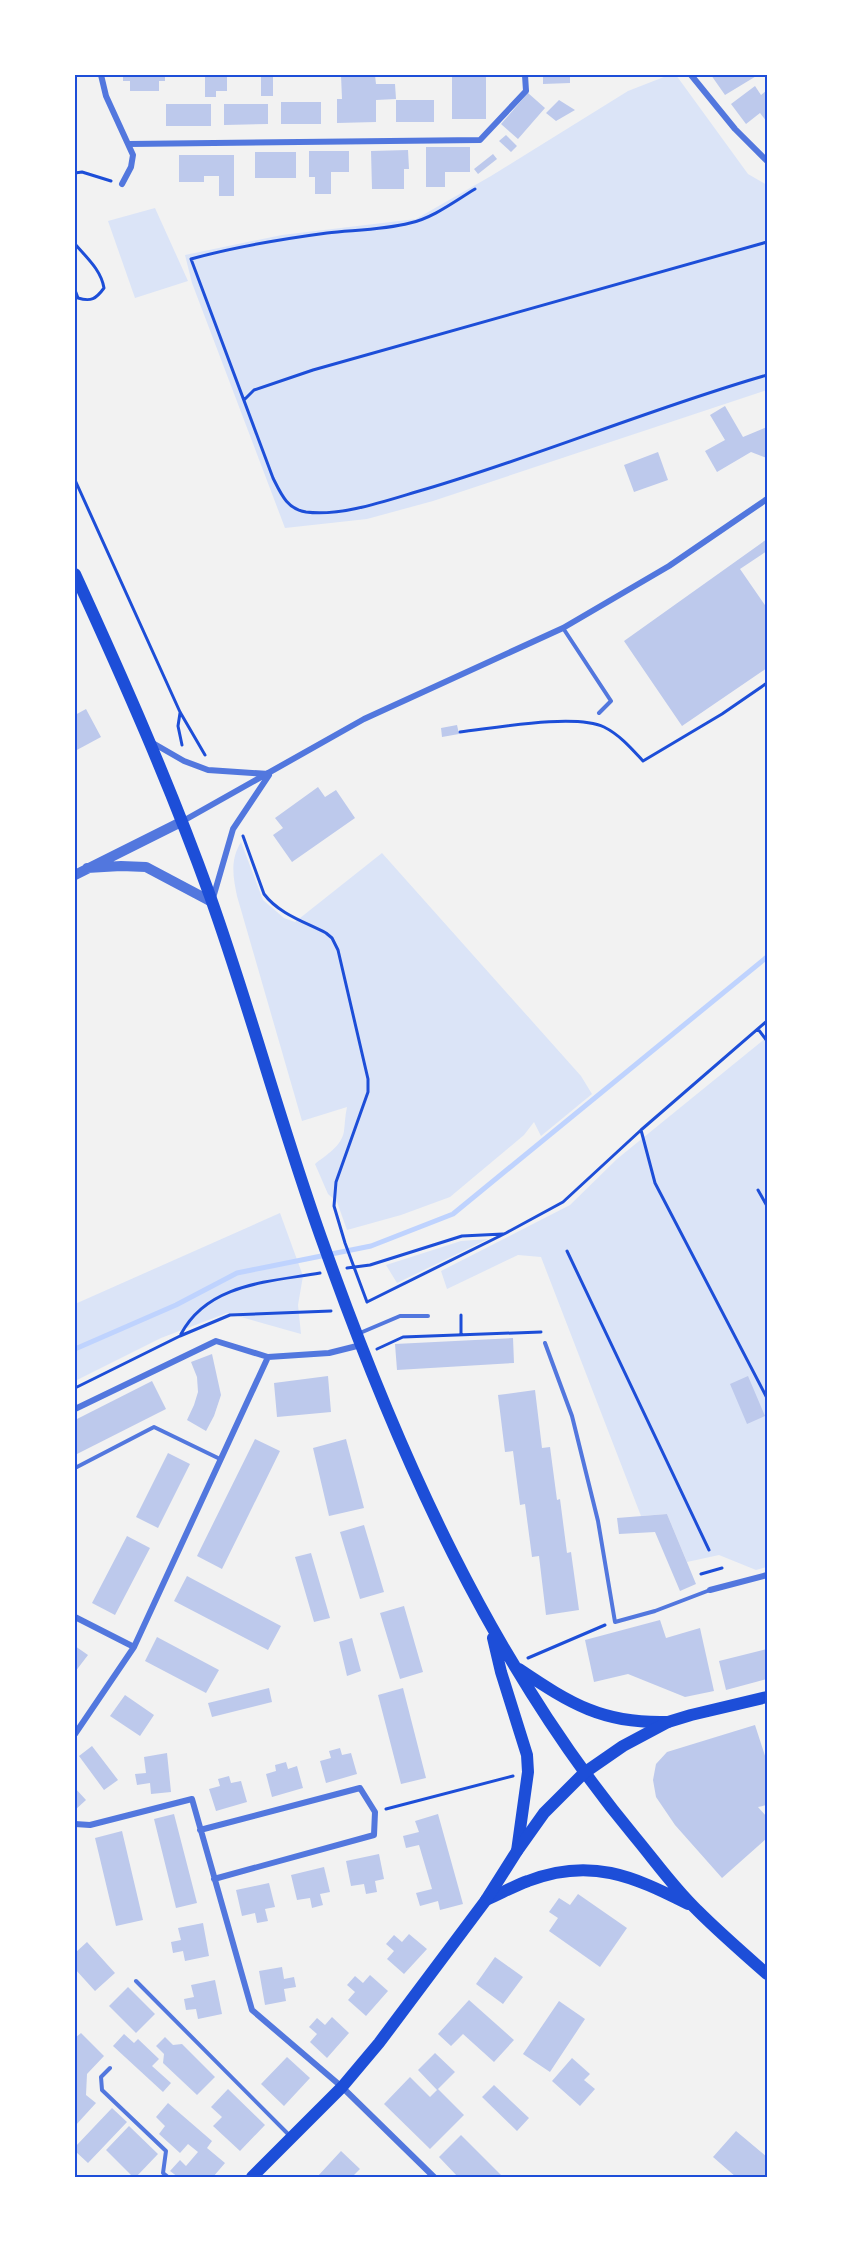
<svg xmlns="http://www.w3.org/2000/svg" width="842" height="2252" font-family="'Alegreya Sans',sans-serif">
	<style>
		.green { fill: #dbe4f7 }
		.lines { fill: none; stroke-linecap: round; stroke-linejoin: round }
		.stream { stroke: #bfd3fe; stroke-width: 5 }
		.building { fill: #bdc9ec }
		.path { stroke: #1d4ed8; stroke-width: 3 }
		.service { stroke: #5277de; stroke-width: 4 }
		.minor { stroke: #5277de; stroke-width: 6 }
		.tertiary { stroke: #5277de; stroke-width: 10 }
		.secondary { stroke: #1d4ed8; stroke-width: 12 }
		.primary { stroke: #1d4ed8; stroke-width: 12 }
		.neatline { fill: none; stroke: #1d4ed8; stroke-width: 2 }
	</style>
	<rect width="100%" height="100%" fill="#f2f2f2"/>
	<path class="green" d="M669 75H676L748 174 767 185V390L433 501 367 519 285 528 192 283 185 255 282 235 416 219 491 176 628 91Z
		M155 208 188 281 135 298 108 221Z
		M241 842 263 900 284 918 295 922 382 853 581 1076 592 1094 541 1136 534 1122 524 1135 450 1197 401 1215 347 1230 337 1202 328 1194 315 1164C326 1155 342 1146 344 1131 345 1123 345 1116 347 1107L302 1121 237 896C233 876 230 860 241 842Z
		M767 1037V1567L756 1570 719 1555 687 1562 667 1514 641 1516 541 1257 518 1255 447 1289 441 1271 570 1205 617 1159Z
		M280 1213 303 1276 298 1305 301 1334 227 1313 161 1338 75 1381V1304Z
		M488 1239 397 1283 386 1265 461 1241Z"/>
	<g class="lines">
		<path class="stream" d="M75 1349 176 1305 237 1273 371 1246 453 1214 767 957"/>
	</g>
	<path class="building" d="M123 75H165V81H159V91H130V81H123Z
		M205 75H227V91H216V97H205Z
		M261 75H273V96H261Z
		M341 75H375L376 84H395L396 99 376 100V122L337 123V99H342Z
		M452 75H486V119H452Z
		M543 75H570V83L543 84Z
		M711 75H758L725 95Z
		M755 86 761 95 767 90V122L760 113 746 124 731 104Z
		M528 93 545 108 518 139 501 124Z
		M396 100H434V122H396Z
		M559 100 575 110 556 121 546 113Z
		M281 102H321V124H281Z
		M166 104H211V126H166Z
		M224 104H268V124L224 125Z
		M506 135 517 146 511 152 499 141Z
		M426 147H470V172H445V187H426Z
		M408 150 409 169H404V189H372L371 151Z
		M309 151H349V172H331V194H315V177H309Z
		M255 152H296V178H255Z
		M493 154 497 159 478 174 474 169Z
		M179 155H234V196H219V176H204V182H179Z
		M725 406 743 437 767 427V458L751 452 717 472 705 451 725 440 710 415Z
		M658 452 668 480 634 492 624 465Z
		M767 539V551L740 569 767 608V668L682 726 624 641Z
		M86 709 101 737 75 751V715Z
		M457 725 459 734 442 737 441 728Z
		M318 787 325 797 336 790 355 818 292 862 273 835 283 828 275 818Z
		M513 1338 514 1363 397 1370 395 1344Z
		M212 1354 221 1395 214 1416 206 1431 187 1420 194 1405 198 1392 197 1377 191 1362Z
		M328 1376 331 1412 277 1417 274 1383Z
		M748 1376 765 1416 747 1424 730 1384Z
		M152 1381 166 1409 75 1455V1420Z
		M535 1390 542 1448 550 1447 557 1500 560 1499 567 1553 571 1552 579 1610 546 1615 539 1556 532 1557 525 1504 520 1505 513 1451 505 1452 498 1395Z
		M255 1439 280 1451 222 1569 197 1556Z
		M346 1439 364 1508 329 1516 313 1448Z
		M168 1453 190 1464 158 1528 136 1517Z
		M667 1514 696 1584 680 1591 655 1532 619 1534 617 1518Z
		M364 1525 384 1592 360 1599 340 1532Z
		M127 1536 150 1548 115 1615 92 1603Z
		M311 1553 330 1618 314 1622 295 1557Z
		M187 1576 281 1626 268 1650 174 1601Z
		M404 1606 423 1672 400 1679 380 1613Z
		M660 1620 666 1638 700 1628 714 1691 685 1697 628 1674 594 1682 585 1640Z
		M157 1637 219 1670 206 1693 145 1661Z
		M352 1638 361 1671 347 1676 339 1642Z
		M75 1646 88 1655 75 1672Z
		M767 1649V1679L726 1690 719 1661Z
		M269 1688 272 1702 212 1717 208 1703Z
		M403 1688 426 1778 401 1784 378 1695Z
		M125 1695 154 1715 140 1736 110 1716Z
		M755 1725 767 1762V1805L758 1807 767 1817V1838L722 1878 675 1825 656 1797 653 1780 656 1764 667 1752Z
		M92 1746 118 1780 104 1790 79 1756Z
		M340 1748 342 1755 351 1753 357 1774 326 1783 320 1761 331 1758 329 1751Z
		M167 1753 171 1792 151 1794 150 1783 137 1785 135 1774 146 1773 144 1757Z
		M286 1762 288 1769 297 1766 303 1788 272 1797 266 1774 276 1771 275 1765Z
		M229 1776 231 1783 241 1781 247 1802 216 1811 209 1789 220 1786 218 1779Z
		M75 1788 86 1800 75 1810Z
		M174 1814 197 1903 176 1908 154 1819Z
		M438 1814 463 1904 440 1910 438 1901 420 1906 416 1893 432 1889 419 1845 406 1848 403 1836 419 1832 415 1821Z
		M122 1831 143 1920 116 1926 95 1838Z
		M379 1854 384 1879 375 1881 377 1892 366 1894 364 1884 351 1886 346 1861Z
		M324 1867 330 1892 320 1894 323 1905 312 1908 310 1898 297 1900 291 1875Z
		M269 1883 275 1907 265 1909 268 1921 257 1923 255 1913 242 1916 236 1890Z
		M578 1894 627 1928 600 1967 549 1931 558 1918 549 1912 559 1898 570 1905Z
		M203 1923 209 1956 185 1961 183 1951 173 1953 171 1942 181 1940 178 1928Z
		M409 1934 427 1949 404 1974 387 1959 394 1951 386 1944 394 1935 402 1942Z
		M87 1942 115 1973 95 1991 75 1969V1953Z
		M495 1957 523 1977 503 2004 476 1984Z
		M282 1967 284 1979 294 1977 296 1987 284 1989 286 2001 265 2005 259 1971Z
		M370 1975 388 1991 366 2016 348 2000 355 1992 347 1985 355 1976 363 1983Z
		M215 1980 222 2014 198 2019 196 2009 186 2010 184 1999 194 1997 191 1985Z
		M128 1987 155 2014 136 2033 109 2006Z
		M469 2000 514 2040 494 2062 463 2034 451 2046 438 2034Z
		M559 2001 585 2019 550 2072 523 2054Z
		M332 2017 349 2033 327 2058 310 2042 317 2034 309 2027 317 2018 325 2025Z
		M81 2033 104 2056 87 2074 86 2095 96 2103 75 2126V2038Z
		M124 2034 134 2043 138 2039 159 2059 152 2066 171 2083 163 2092 113 2046Z
		M165 2037 173 2045 182 2044 215 2077 197 2095 163 2063 164 2054 156 2046Z
		M435 2053 455 2072 437 2090 418 2070Z
		M287 2057 310 2078 284 2106 261 2084Z
		M572 2058 590 2074 584 2080 595 2089 580 2106 552 2081Z
		M410 2077 430 2097 438 2089 464 2115 430 2149 384 2104Z
		M494 2085 529 2118 517 2131 482 2097Z
		M228 2089 265 2125 240 2151 213 2126 222 2117 211 2107Z
		M168 2103 212 2141 207 2148 225 2163 213 2177H178L170 2171 180 2160 186 2166 198 2152 188 2144 180 2153 159 2134 165 2126 156 2117Z
		M112 2108 127 2122 88 2163 75 2151V2147Z
		M129 2126 158 2154 136 2177H133L106 2150Z
		M736 2131 767 2157V2177H736L713 2157Z
		M461 2135 503 2177H458L439 2157Z
		M341 2151 360 2169 352 2177H317Z"/>
	<g class="lines">
		<path class="path" d="M75 173 82 172 111 181
			M475 189C455 201 433 218 410 223 383 230 354 230 327 233 282 239 234 247 191 259L273 478C281 494 287 509 306 512 343 517 391 499 426 489 541 455 652 408 767 375
			M75 244C87 258 101 270 104 288 96 299 91 302 78 298L75 290
			M244 400 254 390 313 370 767 242
			M75 480 180 712 205 755
			M180 713 178 726 182 745
			M460 732C495 728 575 713 604 727 620 735 632 749 643 761L722 714 767 683
			M243 836 264 894C279 914 305 922 326 933L332 938 338 950 368 1079V1092L336 1182 334 1206 345 1243 367 1302
			M758 1029 767 1041
			M641 1130 655 1183 767 1398
			M758 1190 767 1206
			M567 1251 709 1550
			M347 1268 370 1265 462 1236 503 1234
			M367 1302 506 1233 563 1202 641 1130 767 1021
			M461 1315V1335
			M181 1334C208 1283 269 1282 320 1273
			M377 1349 403 1337 541 1332
			M75 1388 180 1336 230 1315 331 1311
			M701 1574 722 1568
			M528 1658 605 1625
			M386 1809 513 1776
			M75 2007V2009"/>
		<path class="service" d="M563 628 611 701 599 713
			M360 1333 400 1316H428
			M545 1343 572 1416 598 1521 615 1622 655 1611 710 1590
			M75 1468 154 1427 220 1459
			M136 1981 290 2136
			M110 2068 101 2077 102 2090 166 2151 163 2173 168 2177"/>
		<path class="minor" d="M101 75 106 96 133 155 131 167 122 184
			M691 75 735 129 767 161
			M129 144 480 140 526 91 525 75
			M151 742 184 761 208 770 269 774
			M183 821 364 719 563 628 669 566 767 499
			M213 898 233 829 269 775
			M75 1409 216 1341 268 1357 329 1353 361 1345
			M710 1590 767 1575
			M75 1617 134 1647
			M75 1734 134 1647 268 1357
			M75 1824 90 1825 192 1799 252 2010 342 2087 434 2177
			M200 1830 360 1788 375 1812 374 1835 214 1879"/>
		<path class="tertiary" d="M87 868 121 866 146 867 212 902
			M75 875 183 821"/>
		<path class="secondary" d="M75 574C124 681 170 785 210 896 251 1011 282 1129 323 1243 398 1454 491 1664 635 1837 655 1861 674 1888 697 1910 719 1932 743 1953 767 1974
			M493 1638 501 1672 527 1755 528 1772 517 1851
			M519 1669C571 1704 603 1724 668 1722
			M486 1900C500 1894 514 1886 528 1881 590 1857 633 1876 688 1904"/>
		<path class="primary" d="M252 2177 342 2087 379 2043 486 1900 517 1851 544 1813 584 1773 623 1746 668 1722 691 1715 767 1697"/>
	</g>
	<rect width="842" height="2252" fill="none" stroke="#ffffff" stroke-width="153"/>
	<rect x="76" y="76" width="690" height="2100" class="neatline"/>
</svg>
